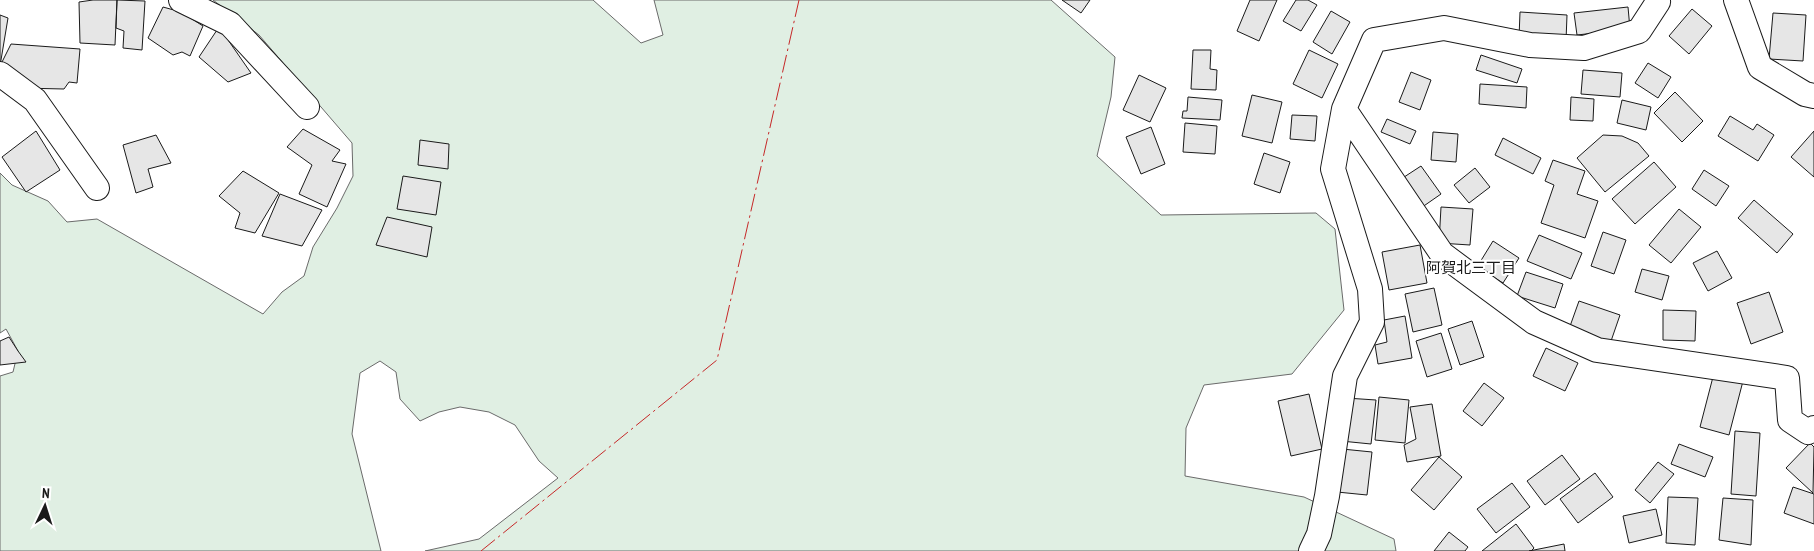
<svg xmlns="http://www.w3.org/2000/svg" width="1814" height="551" font-family="'PT Sans Narrow','Noto Sans JP',sans-serif">
	<style>
		.green { fill: #e0efe3; stroke: #6a6a6a }
		.building { fill: #e6e6e6; stroke: #1a1a1a }
		.lines { fill: none; stroke-linecap: round; stroke-linejoin: round }
		.minor-casing { stroke: #1a1a1a; stroke-width: 26 }
		.minor { stroke: #fff; stroke-width: 24 }
		.power { stroke: #c62828; stroke-width: 1; stroke-dasharray: 18 4 2.5 4; stroke-linecap: butt }
		.labels { text-anchor: middle; dominant-baseline: central; stroke-width: 4; stroke-linejoin: round; paint-order: stroke }
		.neighbourhood-label { font-size: 15px; fill: #1a1a1a; stroke: #fff }
	</style>
	<rect width="100%" height="100%" fill="#fff"/>
	<path class="green" d="M213 0H593L641 43 663 35 654 0H1051L1115 57 1111 97 1097 156 1161 215 1316 213 1335 229 1344 310 1292 374 1204 385 1186 428 1185 476 1304 497 1394 539 1396 551H425L479 539 558 478 539 461 515 425 489 412 460 407 439 412 420 421 400 399 396 372 380 361 360 373 352 434 381 551H0V376L13 372 18 351 6 329 0 333V173L12 185 48 201 67 222 97 219 263 314 282 292 304 276 313 247 337 208 353 176 352 143 259 35Z"/>
	<path class="building" d="M93 0H117L115 45 80 43 79 2Z
		M117 0 145 1 142 50 123 48 124 31 116 28Z
		M1062 0H1090L1081 13Z
		M1250 0H1277L1259 41 1237 31Z
		M1296 0H1308L1317 5 1301 31 1283 21Z
		M163 7 181 12 203 26 190 56 182 52 173 55 148 38Z
		M1628 7 1630 29 1577 35 1574 13Z
		M1692 9 1712 26 1689 54 1669 36Z
		M1331 11 1350 22 1332 54 1313 42Z
		M1520 12 1567 15 1566 41 1519 38Z
		M1773 13 1806 15 1803 61 1769 59Z
		M0 15 8 18 0 66Z
		M219 27 251 73 228 82 199 57Z
		M11 44 80 49 77 83 69 82 64 89 20 88 0 66Z
		M1193 50H1211L1210 69 1217 70 1216 90 1191 89Z
		M1309 50 1338 64 1322 98 1293 84Z
		M1481 55 1522 69 1517 83 1476 70Z
		M1648 63 1671 77 1658 98 1635 83Z
		M1583 70 1622 73 1620 97 1581 94Z
		M1411 72 1431 80 1420 110 1399 102Z
		M1139 75 1166 88 1150 122 1123 110Z
		M1480 84 1527 87 1526 108 1479 104Z
		M1675 92 1703 121 1682 142 1654 113Z
		M1252 95 1282 102 1272 143 1242 136Z
		M1188 97 1222 100 1220 120 1182 118 1183 111H1187Z
		M1571 97 1594 99 1593 121 1570 120Z
		M1622 100 1651 107 1646 130 1617 123Z
		M1292 115 1317 116 1315 141 1290 139Z
		M1730 116 1753 130 1757 124 1774 135 1758 161 1718 136Z
		M1387 119 1416 131 1410 144 1381 132Z
		M1185 123 1217 126 1215 154 1183 152Z
		M1151 127 1165 164 1141 174 1126 137Z
		M303 129 340 150 332 161 346 164 327 207 299 194 312 165 287 147Z
		M36 131 60 170 26 192 2 157Z
		M1814 131V177L1791 157Z
		M1433 132 1458 134 1456 162 1431 160Z
		M156 135 171 163 148 169 153 187 136 193 123 145Z
		M1603 135 1622 136 1638 143 1649 156 1605 192 1577 158Z
		M1503 138 1541 158 1533 174 1495 155Z
		M420 140 449 144 448 169 418 165Z
		M1264 153 1290 162 1280 193 1254 184Z
		M1553 160 1585 171 1577 194 1598 201 1585 238 1541 223 1554 185 1545 181Z
		M1654 162 1676 187 1635 224 1612 199Z
		M1421 166 1441 194 1418 210 1398 181Z
		M1475 168 1490 187 1469 203 1454 185Z
		M1704 170 1729 186 1716 206 1692 189Z
		M243 171 279 193 255 233 235 228 240 213 219 196Z
		M403 176 441 182 436 215 397 209Z
		M280 194 322 210 302 246 262 236Z
		M1754 200 1793 234 1777 253 1738 218Z
		M1441 207 1473 209 1470 245 1439 243Z
		M1679 209 1701 227 1671 263 1649 245Z
		M387 217 432 227 427 257 376 245Z
		M1603 232 1626 240 1614 274 1591 266Z
		M1539 235 1582 253 1571 279 1527 261Z
		M1493 241 1519 258 1503 283 1477 267Z
		M1420 245 1427 283 1389 290 1382 252Z
		M1717 251 1732 278 1708 291 1693 263Z
		M1642 269 1669 276 1662 300 1635 292Z
		M1526 272 1563 284 1555 308 1517 296Z
		M1434 288 1442 325 1413 332 1405 294Z
		M1769 292 1783 332 1751 344 1737 303Z
		M1579 301 1620 315 1610 344 1569 329Z
		M1663 310 1696 311 1695 341 1663 340Z
		M1405 316 1412 358 1378 364 1375 345 1387 342 1384 320Z
		M1472 321 1484 357 1460 365 1448 329Z
		M1441 333 1452 369 1427 377 1416 341Z
		M9 337 18 351 26 362 0 365V341Z
		M1546 348 1578 363 1565 391 1533 376Z
		M1714 373 1743 381 1729 435 1700 427Z
		M1484 383 1504 398 1482 426 1463 411Z
		M1309 394 1322 449 1291 456 1278 401Z
		M1379 397 1409 400 1405 443 1375 440Z
		M1346 398 1376 400 1371 444 1341 441Z
		M1432 404 1441 456 1407 462 1404 445 1416 439 1410 407Z
		M1735 431 1760 433 1756 496 1731 494Z
		M1810 443 1814 447 1813 493 1786 468Z
		M1679 444 1713 457 1705 477 1671 464Z
		M1342 449 1372 452 1367 495 1337 492Z
		M1562 455 1580 479 1545 505 1527 481Z
		M1439 457 1462 477 1434 510 1411 490Z
		M1658 462 1674 474 1650 503 1635 490Z
		M1595 473 1613 497 1578 523 1560 499Z
		M1512 483 1530 507 1496 533 1477 509Z
		M1793 487 1814 494V524L1784 513Z
		M1668 497 1698 498 1695 545 1666 543Z
		M1723 498 1753 500 1751 545 1719 540Z
		M1656 509 1662 535 1629 543 1623 516Z
		M1516 524 1534 548 1531 551H1482Z
		M1449 532 1468 547 1465 551H1434Z
		M1564 544 1565 551H1529Z"/>
	<g class="lines">
		<g class="minor-casing">
			<path id="minor" d="M181 0 230 24 307 107
				M1736 0 1760 67 1805 94 1814 96
				M0 74 35 100 97 188
				M1344 109 1442 254 1534 322 1597 350 1787 378 1790 420 1808 432 1814 428
				M1311 551 1319 534 1327 496 1345 376 1372 322 1370 289 1333 169 1344 109 1374 40 1444 28 1530 45 1584 48 1639 31 1658 2 1657 0"/>
		</g>
		<use href="#minor" class="minor"/>
		<path class="power" d="M481 551 717 360 799 0"/>
	</g>
	<g class="labels">
		<g class="neighbourhood-label">
			<text x="1471" y="267">阿賀北三丁目</text>
		</g>
	</g>
	<g transform="translate(45 506) rotate(4)" stroke="#ffffff" stroke-width="4" paint-order="stroke">
	<path d="M0-4L9 19L0 12L-9 19Z" fill="#1a1a1a"/>
	<text y="-8" font-size="14" font-weight="bold" text-anchor="middle" fill="#1a1a1a">N</text>
	</g>
</svg>
